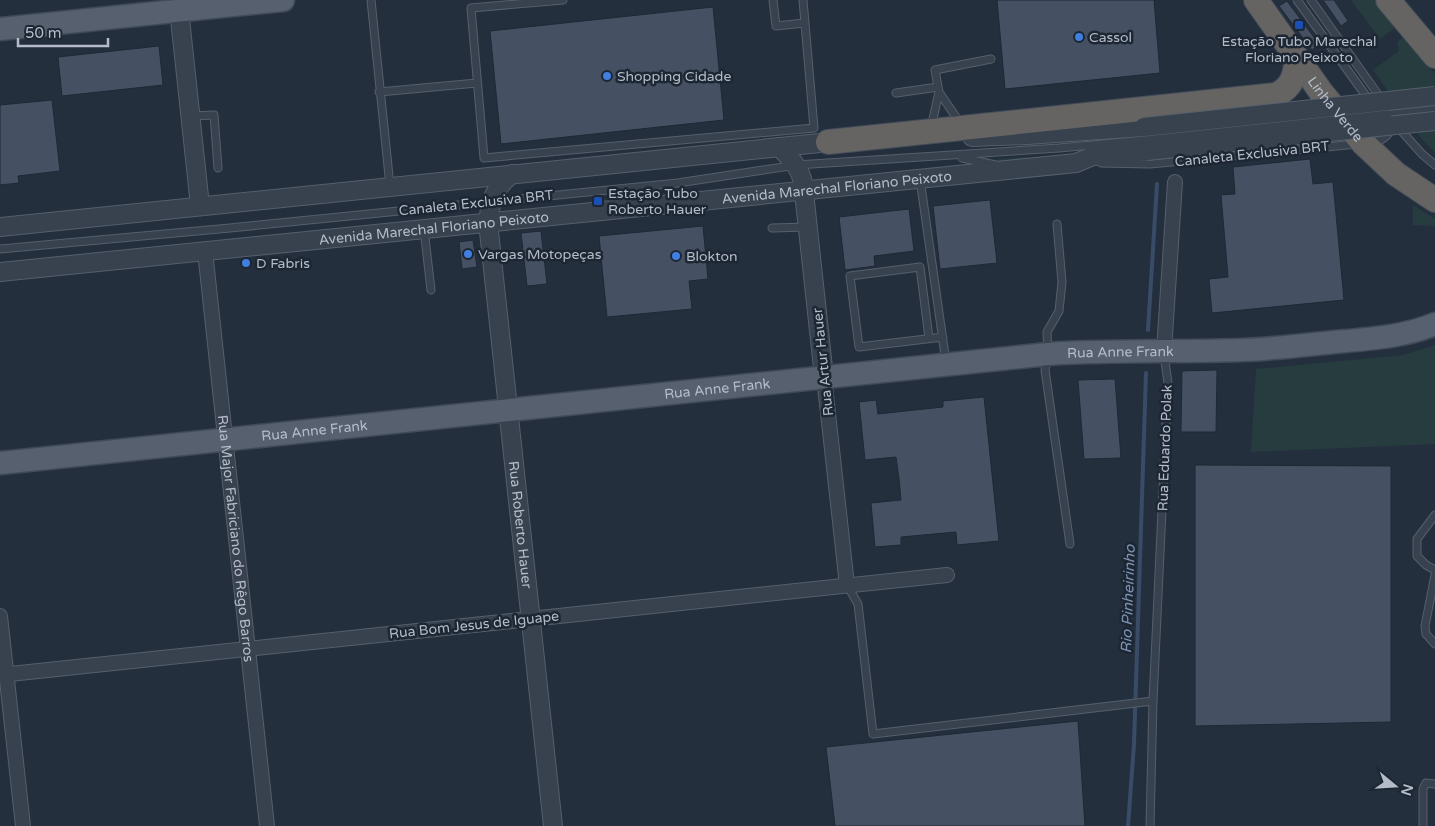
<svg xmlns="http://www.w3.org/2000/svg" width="1435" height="826" font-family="'Varela Round',sans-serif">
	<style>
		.green { fill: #263c3f }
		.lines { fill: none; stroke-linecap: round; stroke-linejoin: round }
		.stream { stroke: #394c67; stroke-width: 4 }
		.building { fill: #455162; stroke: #1f2835 }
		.service-casing { stroke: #565f6c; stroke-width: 9 }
		.minor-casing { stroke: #565f6c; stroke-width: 16 }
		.tertiary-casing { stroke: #565f6c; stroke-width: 20 }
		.primary-casing { stroke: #414a57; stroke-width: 25 }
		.trunk-casing { stroke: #434c59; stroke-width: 26 }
		.service { stroke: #38414e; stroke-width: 7 }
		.minor { stroke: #38414e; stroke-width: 14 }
		.tertiary { stroke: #38414e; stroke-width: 18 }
		.primary { stroke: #56606e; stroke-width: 22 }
		.trunk { stroke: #656462; stroke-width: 24 }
		.service-bridge-casing { stroke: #565f6c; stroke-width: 9; stroke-linecap: butt }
		.tertiary-bridge-casing { stroke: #565f6c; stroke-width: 20; stroke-linecap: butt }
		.service-bridge { stroke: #38414e; stroke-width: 7 }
		.tertiary-bridge { stroke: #38414e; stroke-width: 18 }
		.transit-dot { fill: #1a4fb4; stroke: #1d2633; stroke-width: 2 }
		.shop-dot { fill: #3f7fe0; stroke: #1d2633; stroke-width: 2 }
		.labels { text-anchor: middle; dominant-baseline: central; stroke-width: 5; stroke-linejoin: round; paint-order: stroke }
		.poi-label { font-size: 14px; fill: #b4bcc9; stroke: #1d2633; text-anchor: start }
		.street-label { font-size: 14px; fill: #b4bcc9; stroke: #1d2633 }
		.water-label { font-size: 15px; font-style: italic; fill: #7c92b1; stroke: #1d2633 }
	</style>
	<rect width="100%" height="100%" fill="#242f3e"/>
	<path class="green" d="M1351 0H1374L1395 28 1380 39Z
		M1403 37 1435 74V153L1422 139 1373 70 1399 51 1397 42Z
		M1022 157 1054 159 1021 163 991 160Z
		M1413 205 1435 219V226L1413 225Z
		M1435 345V444L1251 452 1256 369 1403 355Z"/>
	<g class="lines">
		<path class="stream" d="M1148 330 1157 184
			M1128 826 1134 744 1146 373"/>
	</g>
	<path class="building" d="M997 0H1154L1160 73 1005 89Z
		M1323 0H1334L1348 21 1341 26Z
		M1287 1 1319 44 1312 50 1279 6Z
		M713 7 724 120 501 144 490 31Z
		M159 46 163 85 62 96 58 57Z
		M52 100 60 171 18 176 19 183 0 185V105Z
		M1310 159 1313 184 1333 182 1344 300 1212 313 1209 279 1228 277 1221 195 1235 194 1233 167Z
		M990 200 997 263 940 269 933 206Z
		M909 209 914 251 874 256 875 266 845 270 839 217Z
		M703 226 708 279 689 281 692 309 607 317 599 236Z
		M541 231 547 284 527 286 521 233Z
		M473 240 477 267 462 269 459 242Z
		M1217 370 1216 432H1181L1182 371Z
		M1115 379 1121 458 1084 459 1078 380Z
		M984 397 999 541 957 545 956 532 901 537V545L875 547 871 503 901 500 899 479 896 457 865 460 859 402 876 400 878 414 943 407V401Z
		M1195 465 1391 466V722L1195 726Z
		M1078 721 1085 826H835L826 747Z"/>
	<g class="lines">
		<g class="service-casing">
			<path id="service" d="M371 0 390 186
				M563 0 471 8 484 158 814 128 803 0
				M773 0 776 26 805 23
				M1297 0 1374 107 1388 114 1435 109
				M1311 0 1382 100
				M379 92 477 83
				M896 93 938 87
				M191 116 214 115 218 168
				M960 123 939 92 935 70 991 59
				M1397 126 1422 154 1435 165
				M931 128 939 92
				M1370 142C1381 141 1389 138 1391 126
				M962 158 996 165
				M1101 163 1150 164 1357 144
				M920 179 946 362
				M1057 224 1062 282 1059 311 1047 332 1048 354 1045 370 1070 544
				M772 228 808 227
				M424 229 431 290
				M0 249 230 228 678 183 796 165 1059 148 1146 140
				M929 338 920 267 850 276 859 347 943 337
				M1435 515 1417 539V556L1426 565 1435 570
				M1435 575 1425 626 1426 634 1435 644
				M847 585 858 604 873 734 1153 701 1168 383 1164 354
				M1150 826 1153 701
				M1423 826V789L1426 783 1435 784"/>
		</g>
		<g class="minor-casing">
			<g id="minor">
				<path id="s1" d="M205 251 267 826"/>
				<path d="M1164 351 1175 182"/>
				<path d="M824 377 847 585"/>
				<path d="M0 616 23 826"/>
				<path d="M0 675 947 575"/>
			</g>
		</g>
		<g class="tertiary-casing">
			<g id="tertiary">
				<path d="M178 0 200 206"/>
				<path d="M972 137 1027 135 1144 127"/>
				<path d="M779 147C790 158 800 167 803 183L824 377"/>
				<path id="s2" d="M512 174C493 189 491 200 488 222L553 826"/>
				<path d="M0 227 839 141"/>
				<path id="s3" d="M0 272 1076 163 1093 156 1147 151"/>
			</g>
		</g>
		<g class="primary-casing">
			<g id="primary">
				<path d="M0 29 283 0"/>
				<path id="s4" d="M0 463 1048 354C1113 350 1178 352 1243 350 1273 349 1304 345 1334 342 1368 339 1404 337 1435 324"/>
			</g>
		</g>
		<g class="trunk-casing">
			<g id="trunk">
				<path id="s5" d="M1256 0 1321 92 1363 143 1396 174 1435 200"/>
				<path d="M1388 0 1435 56"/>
				<path d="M828 142 1276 95C1293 87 1296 74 1296 57"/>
			</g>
		</g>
		<use href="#service" class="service"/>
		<use href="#minor" class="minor"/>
		<use href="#tertiary" class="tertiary"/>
		<use href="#primary" class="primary"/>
		<use href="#trunk" class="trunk"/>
		<g class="service-bridge-casing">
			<path id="service-bridge" d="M1146 140 1388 114"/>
		</g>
		<g class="tertiary-bridge-casing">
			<path id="tertiary-bridge" d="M1144 127 1435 96
				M1147 151 1435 121"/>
		</g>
		<use href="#service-bridge" class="service-bridge"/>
		<use href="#tertiary-bridge" class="tertiary-bridge"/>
	</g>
	<g class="transit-dot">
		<rect x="1294" y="20" width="10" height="10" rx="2.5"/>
		<rect x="593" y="196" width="10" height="10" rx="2.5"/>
	</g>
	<g class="shop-dot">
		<circle cx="1079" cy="37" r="5"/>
		<circle cx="607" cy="76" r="5"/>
		<circle cx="468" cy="254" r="5"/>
		<circle cx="676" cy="256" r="5"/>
		<circle cx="246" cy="263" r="5"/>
	</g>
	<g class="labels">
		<g class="poi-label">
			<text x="1089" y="37">Cassol</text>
			<text x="1299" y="41" text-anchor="middle">Estação Tubo Marechal<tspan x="1299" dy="16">Floriano Peixoto</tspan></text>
			<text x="617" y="76">Shopping Cidade</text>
			<text x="608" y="193">Estação Tubo<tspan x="608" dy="16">Roberto Hauer</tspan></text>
			<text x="478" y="254">Vargas Motopeças</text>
			<text x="686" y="256">Blokton</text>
			<text x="256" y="263">D Fabris</text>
		</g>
		<g class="street-label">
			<text stroke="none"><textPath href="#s5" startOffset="135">Linha Verde</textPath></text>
			<text transform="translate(1252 154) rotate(-6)">Canaleta Exclusiva BRT</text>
			<text stroke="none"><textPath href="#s3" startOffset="841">Avenida Marechal Floriano Peixoto</textPath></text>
			<text transform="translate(476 203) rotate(-6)">Canaleta Exclusiva BRT</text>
			<text stroke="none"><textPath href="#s3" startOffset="436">Avenida Marechal Floriano Peixoto</textPath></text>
			<text stroke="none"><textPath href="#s4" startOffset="1126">Rua Anne Frank</textPath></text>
			<text transform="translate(823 362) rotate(-96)">Rua Artur Hauer</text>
			<text stroke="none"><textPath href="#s4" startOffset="721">Rua Anne Frank</textPath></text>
			<text stroke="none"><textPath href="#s4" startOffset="316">Rua Anne Frank</textPath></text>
			<text transform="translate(1165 448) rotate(-88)">Rua Eduardo Polak</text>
			<text stroke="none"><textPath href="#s2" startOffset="360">Rua Roberto Hauer</textPath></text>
			<text stroke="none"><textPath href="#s1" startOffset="289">Rua Major Fabriciano do Rêgo Barros</textPath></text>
			<text transform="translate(474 625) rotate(-6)">Rua Bom Jesus de Iguape</text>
		</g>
		<g class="water-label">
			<text transform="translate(1128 599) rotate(-88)">Rio Pinheirinho</text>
		</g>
	</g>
	<g transform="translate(1395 786) rotate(108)" stroke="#1d2633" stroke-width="4" paint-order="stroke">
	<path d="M0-4L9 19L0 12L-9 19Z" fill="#b4bcc9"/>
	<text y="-8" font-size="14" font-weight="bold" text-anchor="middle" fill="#b4bcc9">N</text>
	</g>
	<path d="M18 38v8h90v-8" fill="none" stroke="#b4bcc9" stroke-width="2.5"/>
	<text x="25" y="38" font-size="15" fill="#b4bcc9" stroke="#1d2633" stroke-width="4" paint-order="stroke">50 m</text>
</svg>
